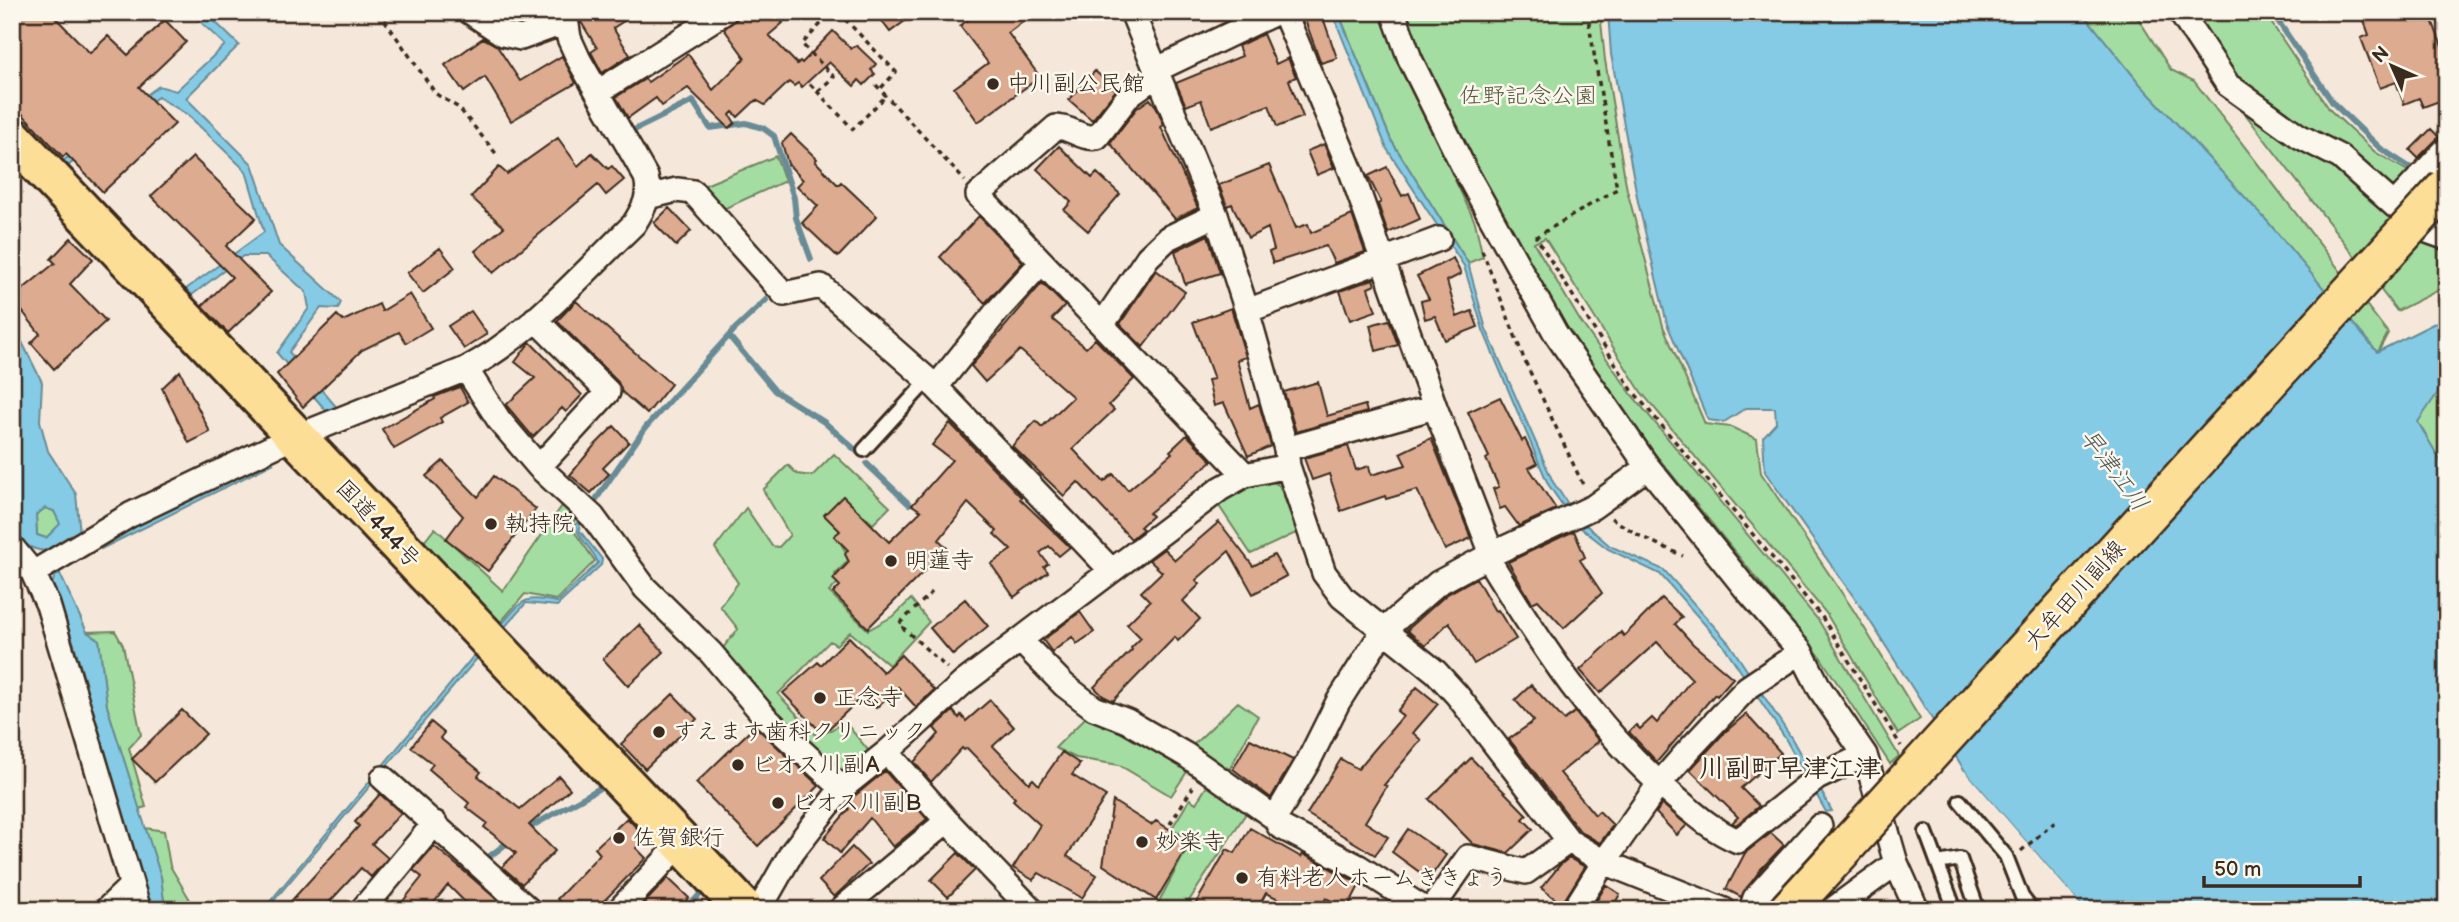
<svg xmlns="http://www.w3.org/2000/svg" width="2459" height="922" font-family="'Balsamiq Sans','Klee One',sans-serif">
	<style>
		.green { fill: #a4dda1; stroke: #708460; stroke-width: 2 }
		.water { fill: #85cbe6; stroke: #678b96; stroke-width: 2; fill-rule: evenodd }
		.pier { fill: #f5e8da }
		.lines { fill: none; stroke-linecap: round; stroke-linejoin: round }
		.stream { stroke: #678b96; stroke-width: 6 }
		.building { fill: #ddab90; stroke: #3b2a1e; stroke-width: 2 }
		.service-casing { stroke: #3b2a1e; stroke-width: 18 }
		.minor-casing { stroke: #3b2a1e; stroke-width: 28 }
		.trunk-casing { stroke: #3b2a1e; stroke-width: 44 }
		.path { stroke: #3b2a1e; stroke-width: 3.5; stroke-dasharray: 5 5; stroke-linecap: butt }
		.service { stroke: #fbf7ec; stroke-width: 12 }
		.minor { stroke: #fbf7ec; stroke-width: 23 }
		.trunk { stroke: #fcde96; stroke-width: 38 }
		.primary-bridge-casing { stroke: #3b2a1e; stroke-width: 42; stroke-linecap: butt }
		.primary-bridge { stroke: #fcde96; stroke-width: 37 }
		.poi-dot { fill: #3b2a1e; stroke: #fbf7ec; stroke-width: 2.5 }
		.labels { text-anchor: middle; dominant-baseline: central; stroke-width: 5; stroke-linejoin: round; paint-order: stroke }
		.poi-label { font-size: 23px; fill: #3b2a1e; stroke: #fbf7ec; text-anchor: start }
		.park-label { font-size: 23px; fill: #55573f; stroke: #fbf7ec }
		.street-label { font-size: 23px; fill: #3b2a1e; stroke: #fbf7ec }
		.water-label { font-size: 24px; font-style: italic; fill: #515a5a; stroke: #fbf7ec }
		.quarter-label { font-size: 26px; font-weight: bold; fill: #3b2a1e; stroke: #fbf7ec }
	</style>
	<rect width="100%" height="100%" fill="#f5e8da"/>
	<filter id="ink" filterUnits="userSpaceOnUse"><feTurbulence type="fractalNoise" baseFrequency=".0143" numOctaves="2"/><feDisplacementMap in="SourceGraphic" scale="14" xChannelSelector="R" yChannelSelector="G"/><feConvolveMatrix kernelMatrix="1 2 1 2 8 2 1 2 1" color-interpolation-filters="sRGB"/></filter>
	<g filter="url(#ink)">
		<path class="green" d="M1338 12H1384L1414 93 1475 222 1483 257 1468 263 1391 140Z
			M1402 12H1600L1605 60 1627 190 1663 326 1705 424 1731 427 1757 439 1761 473 1854 611 1920 719 1898 734 1826 613 1641 392 1545 238 1534 243 1579 319 1632 395 1819 621 1899 756 1890 764 1819 655 1655 454 1564 323 1518 252 1418 56Z
			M2040 12H2134L2171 70 2194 81 2388 333 2378 352 2447 317 2363 400Z
			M2192 12H2264L2330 110 2375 152 2413 174 2396 191 2345 151 2269 107 2226 68Z
			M2239 106 2336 168 2447 248V286L2397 311Z
			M776 156 785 181 719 211 698 188Z
			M2447 366V534L2393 462Z
			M834 454 890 507 873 524 844 498 840 530 837 537 850 559 835 574 838 583 829 592 868 630 895 615 911 599 929 622 889 665 850 632 836 645 830 641 778 694 818 737 845 722 873 756 853 772 833 773 719 653 738 629 720 606 738 583 715 548 746 508 772 546 779 547 790 535 763 490 788 465 797 474 812 476Z
			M1264 478 1279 485 1298 532 1251 554 1215 500Z
			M564 503 578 514 571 527 595 561 556 600 525 594 500 623 424 542 435 528 503 591Z
			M45 508 54 511 61 524 46 538 37 535 36 515Z
			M115 631 123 645 141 735 129 748 146 807 139 809 107 706 99 640 87 632Z
			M1238 702 1258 716 1226 776 1189 749Z
			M1091 712 1190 767 1171 796 1119 765 1076 758 1055 748Z
			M1211 780 1250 807 1183 910H1165L1156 907 1191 841 1172 828 1190 799 1196 803Z
			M145 828 164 831 170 866 196 910H165L161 877Z"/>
		<path class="water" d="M190 12H205L239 45 186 98 252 164 279 245 341 302 338 309 321 308 289 352 339 410 328 413 277 353 309 308 306 292 266 256H243L192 295 186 289 264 232 246 171 188 115 158 97 107 131 67 167 62 162 103 126 159 86 176 91 225 45Z
			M1332 12H1338L1391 140 1468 263 1486 329 1553 482 1568 504 1563 506 1548 484 1483 330 1464 266 1387 149Z
			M1608 12H2082L2140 84 2268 222 2377 352 2447 317V379L2418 422 2447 472V910H2085L1965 771 1863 610 1765 472 1763 437 1776 423 1775 408H1746L1724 422 1708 420 1667 324 1638 202 1611 54Z
			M12 322 42 382 40 421 48 451 76 494 80 533C71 539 60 548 50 550 38 553 16 543 12 530 9 521 12 495 15 485ZM45 508 54 511 60 524 46 538 37 535 36 515Z
			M274 463 101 549 97 545C153 512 212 484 274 463Z
			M581 518 583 520 579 526 580 531 602 559 601 565 557 606 526 603 503 629 500 626C524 600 521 595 557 602L598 563C593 548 578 539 575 525Z
			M1586 525 1610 546 1664 570 1729 643 1792 739 1832 811 1826 812 1785 738 1724 646 1660 574 1608 549 1581 528Z
			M60 574 87 632 99 640 107 706 161 877 165 910H151L74 644 52 584 55 576Z
			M476 653 479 656 266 910H263Z"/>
		<path class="pier" d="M1965 771 2085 910H2081L1962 773Z"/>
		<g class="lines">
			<path class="stream" d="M2272 12 2333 103 2380 148 2412 169
				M628 133 693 101 710 128 746 123 763 128 774 136 794 198 796 218 811 259
				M729 336 775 391 824 422 860 454
				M867 464 909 504
				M592 505 646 427 735 329 766 300
				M525 830 600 788
				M486 859 511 840
				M686 910 701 893"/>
		</g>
		<path class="building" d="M12 12H50L90 53 108 36 128 55 165 20 186 42 139 87 175 124 103 192 66 154 63 157 12 103Z
			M579 12H638L613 28 630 55 602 73 591 52 597 48 581 22Z
			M739 12H773L783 23 769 35 797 64 800 61 802 63 833 31 851 49 856 45 876 64 871 70 875 74 864 85 859 80 854 86 829 62 802 87 798 83 794 86 789 82 765 105 756 100 738 117 733 112 730 115 735 123 729 128 688 88 662 106 656 98 628 118 616 97 645 79 648 82 688 54 713 90 745 58 724 29 737 19Z
			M875 12H917L890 32Z
			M978 12H1036L1008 33 1040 77 978 122 954 88 988 63 960 26Z
			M1302 12H1321L1337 58 1321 63Z
			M2361 12H2429L2447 60V88L2441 90 2445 99 2423 107 2419 98 2404 104 2396 82 2380 88 2361 38 2369 35Z
			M1263 34 1276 64 1288 58 1296 77 1289 80 1303 117 1277 127 1269 105 1211 127 1201 100 1186 106 1176 83 1242 56 1238 46Z
			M483 38 497 46 520 81 562 56 576 83 511 121 485 77 464 92 445 65Z
			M1095 71 1116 90 1092 120 1069 100Z
			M1150 99 1156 106 1164 125 1161 127 1198 208 1175 219 1110 143 1137 108Z
			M2431 129 2439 137 2418 158 2410 150Z
			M791 134 817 159 815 161 838 185 841 182 877 216 838 257 802 223 818 206 797 186 803 180 788 164 782 143Z
			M558 138 578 166 592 153 608 169 612 166 624 180 606 195 598 185 493 273 475 251 504 227 471 197 499 167 507 174Z
			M1324 144 1334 168 1317 175 1307 151Z
			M1059 146 1092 178 1097 173 1120 194 1088 231 1064 210 1071 202 1037 169Z
			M193 157 256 218 226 246 271 292 228 333 202 306 232 277 151 196Z
			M1269 165 1296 228 1308 224 1311 233 1352 215 1365 252 1334 263 1326 246 1273 263 1269 252 1274 250 1268 228 1248 238 1232 204 1227 206 1219 185Z
			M1387 167 1402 196 1409 193 1420 219 1388 233 1378 204 1381 202 1368 176Z
			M669 208 691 231 676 246 654 223Z
			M979 216 1023 262 985 303 940 257Z
			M1208 235 1220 273 1185 284 1175 251Z
			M71 238 93 259 70 284 106 321 54 369 31 343 40 334 12 298 55 263 51 259Z
			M440 248 455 268 423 293 407 273Z
			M1453 258 1461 274 1447 281 1457 317 1472 311 1478 327 1445 340 1435 316 1425 319 1421 301 1429 299 1417 276Z
			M1156 270 1185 292 1143 347 1120 324Z
			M1373 279 1375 285 1368 288 1376 311 1350 320 1340 291Z
			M1042 283 1065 306 1052 319 1086 348 1095 339 1134 379 1109 405 1114 410 1073 449 1104 482 1113 474 1128 490 1172 453 1170 451 1187 435 1212 461 1149 513 1152 516 1140 527 1143 529 1131 539 1078 482 1064 496 1012 446 1036 421 1042 427 1073 397 1020 350 985 382 971 366Z
			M410 294 431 328 406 343 399 332 362 350 303 407 277 374 337 315 343 321 379 304 382 311Z
			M576 301 671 384 647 414 622 392 618 382 557 321Z
			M1231 308 1246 357 1237 360 1250 408 1259 404 1271 446 1248 456 1224 403 1214 406 1208 380 1214 379 1193 322Z
			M471 311 487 334 464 349 448 326Z
			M1389 320 1398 345 1376 351 1370 325Z
			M530 342 582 395 566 412 562 408 533 437 506 405 535 378 515 362Z
			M180 371 210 432 189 443 162 388Z
			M1318 382 1327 416 1365 405 1367 412 1296 432 1284 392Z
			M460 387 468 402 440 418 442 422 394 449 382 429 435 399 434 397Z
			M1500 397 1522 441 1525 439 1537 464 1529 468 1556 509 1519 526 1505 507 1500 509 1493 489 1499 487 1486 459 1489 457 1468 412Z
			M950 423 1021 497 1020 499 1070 547 1059 556 1049 546 1040 553 1048 564 1044 567 1048 572 1014 597 991 564 1011 550 994 534 997 531 968 503 939 540 947 548 868 628 833 593 840 586 833 579 849 562 845 554 848 550 834 536 840 531 824 515 843 496 889 542 921 511 912 505 952 460 932 445Z
			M614 426 629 442 603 468 609 474 591 493 570 475 593 447Z
			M1431 438 1471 538 1445 550 1417 490 1386 499 1385 496 1341 511 1329 474 1312 480 1304 458 1348 446 1356 470 1369 466 1371 475 1406 465 1400 453Z
			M443 461 478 497 494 476 536 509 488 571 446 539 463 516 426 476Z
			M1219 522 1253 566 1274 555 1286 576 1253 594 1229 551 1196 580 1200 584 1183 601 1200 619 1178 641 1175 637 1113 701 1103 696 1094 687 1132 650 1131 648 1141 638 1127 624 1150 601 1141 592 1162 572 1149 560 1164 549 1175 560Z
			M1574 531 1585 557 1580 560 1602 593 1564 628 1538 600 1532 603 1508 562Z
			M1476 578 1495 611 1498 610 1516 639 1474 664 1449 622 1425 646 1407 630 1446 595Z
			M1662 598 1682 617 1675 624 1693 644 1733 678 1717 696 1715 694 1657 762 1629 732 1636 725 1640 729 1652 718 1657 723 1692 679 1657 642 1600 693 1580 670 1621 632 1624 636Z
			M965 599 988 626 953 655 930 628Z
			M1080 612 1094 632 1077 644 1072 637 1052 652 1043 640Z
			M639 625 664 652 628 686 603 659Z
			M849 637 883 672 901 655 934 690 916 707 898 687 876 708 864 695 823 734 783 693 818 662 821 665Z
			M1531 685 1564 720 1575 712 1599 741 1560 773 1595 815 1599 811 1613 825 1600 843 1580 831 1509 739 1534 721 1515 700Z
			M1417 687 1438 704 1413 733 1421 740 1384 785 1387 786 1365 822 1388 837 1375 855 1307 814 1341 759 1358 769 1403 716 1397 711Z
			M673 694 697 719 645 769 621 744Z
			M990 700 1014 727 993 746 1029 783 1033 779 1039 785 1062 752 1080 764 1072 775 1106 796 1067 856 1097 875 1082 898 1039 873 1033 880 1013 868 1040 825 1013 800 1015 798 967 748 964 750 962 748 931 782 914 762 939 734 934 728 953 711 959 718 961 715 966 721Z
			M182 710 206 734 155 782 132 759Z
			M1746 714 1781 753 1741 788 1759 806 1736 825 1732 823 1738 817 1690 770 1724 733Z
			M431 722 444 733 440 738 481 772 478 776 520 809 559 776 570 789 529 825 555 851 522 884 502 867 516 853 484 827 487 823 466 807 469 803 429 769 433 764 411 747Z
			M755 726 819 786 758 846 696 783Z
			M1250 739 1293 760 1271 798 1233 769Z
			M1471 758 1527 815 1523 819 1533 829 1508 853 1473 844 1429 799Z
			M885 771 927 819 893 847 870 818 840 853 824 838 849 809 846 805 852 798Z
			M380 794 401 813 372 844 388 858 371 877 361 868 322 910H283L359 826 355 822Z
			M1113 801 1151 825 1156 821 1179 835 1175 840 1187 848 1156 900 1103 865Z
			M1662 804 1687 825 1677 835 1656 813Z
			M627 818 647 838 636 848 646 858 595 910H568L557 899 600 854 595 848Z
			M1250 828 1301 857 1303 854 1360 884 1347 909 1326 898 1319 910H1303L1266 893 1257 910H1207L1196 903 1227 849 1235 853Z
			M1408 829 1446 855 1429 879 1392 852Z
			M1771 833 1784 845 1761 869 1741 897 1726 889 1745 853Z
			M434 846 471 877 502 904 496 910H473L448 885 428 910H396L422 877 413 870Z
			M852 847 869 864 834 897 819 881Z
			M958 853 975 870 948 897 931 880Z
			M1569 858 1585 867 1562 904 1541 888 1560 865Z
			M668 878 689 898 677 910H638Z
			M1606 885 1620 894 1611 910H1591Z"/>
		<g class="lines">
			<g class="service-casing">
				<path id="service" d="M864 450 928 380
					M1960 801 2006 856 2022 897 2032 910
					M1926 832 1955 910
					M1938 863 1960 859 1978 910"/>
			</g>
			<g class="minor-casing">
				<path id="minor" d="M470 12 503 34 521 38 565 22
					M1132 12 1216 215 1247 311 1286 449 1288 466 1324 573 1342 597 1436 672 1457 695 1569 841 1604 862 1724 910
					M1284 12 1351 171 1435 407 1492 554
					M1393 12 1410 59 1466 172 1556 334 1648 467 1746 589 1801 652 1820 689 1865 755 1896 863 1917 910
					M2180 12 2228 85 2299 136 2340 157 2394 205 2430 232 2447 238
					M598 92 725 12
					M647 197 677 190 693 192 784 294 821 286 936 387
					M2394 205 2447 148
					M1042 262 998 310 936 387 1111 570
					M1247 311 1439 239
					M535 319 608 392 539 467
					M1102 325 1148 257 1168 238 1216 215
					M466 369 499 420 539 467 593 517 645 588 711 653 767 719 842 788
					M1286 449 1435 407
					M1245 475 978 195 1056 127C1071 127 1082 140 1097 137L1130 94 1157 75 1164 66 1277 12
					M12 547 33 573 48 605 139 910
					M1487 557C1541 645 1597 732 1677 799 1697 816 1714 831 1738 841L1817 778 1865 755
					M33 573 130 515 283 442 466 369C531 334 581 275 634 224 644 208 651 196 646 177L579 60 569 38 565 12
					M1020 640 1064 685 1094 708 1127 721 1186 755 1275 818 1279 826 1359 867 1426 910
					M383 778 529 910
					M1275 818 1308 762 1338 702 1383 631 1438 583 1492 554 1593 507 1648 467
					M947 821 1032 910
					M106 910 131 886
					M362 910 435 823
					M619 910 681 843
					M759 910 792 852 842 788 887 752 963 683 1220 489 1245 475 1288 466
					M840 910 947 821 887 752
					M1431 910 1468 857 1526 872 1569 841
					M1574 910 1604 862 1659 784 1686 753 1747 688 1801 652
					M1751 910 1755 898 1820 826
					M1832 910 1896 863"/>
			</g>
			<g class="trunk-casing">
				<path id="trunk" d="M12 137 745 910"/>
			</g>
			<path class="path" d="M379 12 436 94 459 108 498 156
				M838 12 896 72 880 89
				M1587 12 1617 189 1536 237 1632 390 1822 617 1901 746
				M810 84 853 129 885 97
				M876 85 965 181
				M818 91 834 77 802 44 832 12
				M1482 250 1524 359 1584 487
				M1611 518 1640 536 1683 556
				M932 592 899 624 947 668
				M1170 824 1193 787
				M2021 851 2055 822"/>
			<use href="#service" class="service"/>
			<use href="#minor" class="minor"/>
			<use href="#trunk" class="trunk"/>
			<g class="primary-bridge-casing">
				<path id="primary-bridge" d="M1788 910 2447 186"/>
			</g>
			<use href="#primary-bridge" class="primary-bridge"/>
		</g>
	</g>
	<g class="poi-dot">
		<circle cx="993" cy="84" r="7"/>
		<circle cx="491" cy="524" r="7"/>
		<circle cx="891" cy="561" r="7"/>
		<circle cx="820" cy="698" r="7"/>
		<circle cx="659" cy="732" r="7"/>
		<circle cx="738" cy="765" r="7"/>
		<circle cx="778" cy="803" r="7"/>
		<circle cx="619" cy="838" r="7"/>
		<circle cx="1142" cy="842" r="7"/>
		<circle cx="1242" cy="878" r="7"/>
	</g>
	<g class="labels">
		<g class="poi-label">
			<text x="1007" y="84">中川副公民館</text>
			<text x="505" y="524">執持院</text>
			<text x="905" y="561">明蓮寺</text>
			<text x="834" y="698">正念寺</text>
			<text x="673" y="732">すえます歯科クリニック</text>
			<text x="752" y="765">ビオス川副A</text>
			<text x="792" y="803">ビオス川副B</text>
			<text x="633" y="838">佐賀銀行</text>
			<text x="1156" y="842">妙楽寺</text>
			<text x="1256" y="878">有料老人ホームききょう</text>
		</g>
		<g class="park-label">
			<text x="1528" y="96">佐野記念公園</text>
		</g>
		<g class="street-label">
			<text transform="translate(378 524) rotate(47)">国道444号</text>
			<text transform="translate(2075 595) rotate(-48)">大牟田川副線</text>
		</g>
		<g class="water-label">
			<text transform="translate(2114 470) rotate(53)">早津江川</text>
		</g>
		<g class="quarter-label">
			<text x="1790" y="769">川副町早津江津</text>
		</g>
	</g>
	<rect width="2459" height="922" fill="none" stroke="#fbf7ec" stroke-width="42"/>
	<rect x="21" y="21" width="2417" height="880" fill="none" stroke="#3b2a1e" stroke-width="2.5" filter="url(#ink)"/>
	<g transform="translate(2392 66) rotate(315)" stroke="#fbf7ec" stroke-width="5" paint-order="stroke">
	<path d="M0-5L12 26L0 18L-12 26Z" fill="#3b2a1e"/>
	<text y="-10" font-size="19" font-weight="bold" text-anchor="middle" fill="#3b2a1e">N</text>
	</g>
	<path d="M2204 876v10h156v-10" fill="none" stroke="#3b2a1e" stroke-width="3.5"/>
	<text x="2214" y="876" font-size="21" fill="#3b2a1e" stroke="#fbf7ec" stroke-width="5" paint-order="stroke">50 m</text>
</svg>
